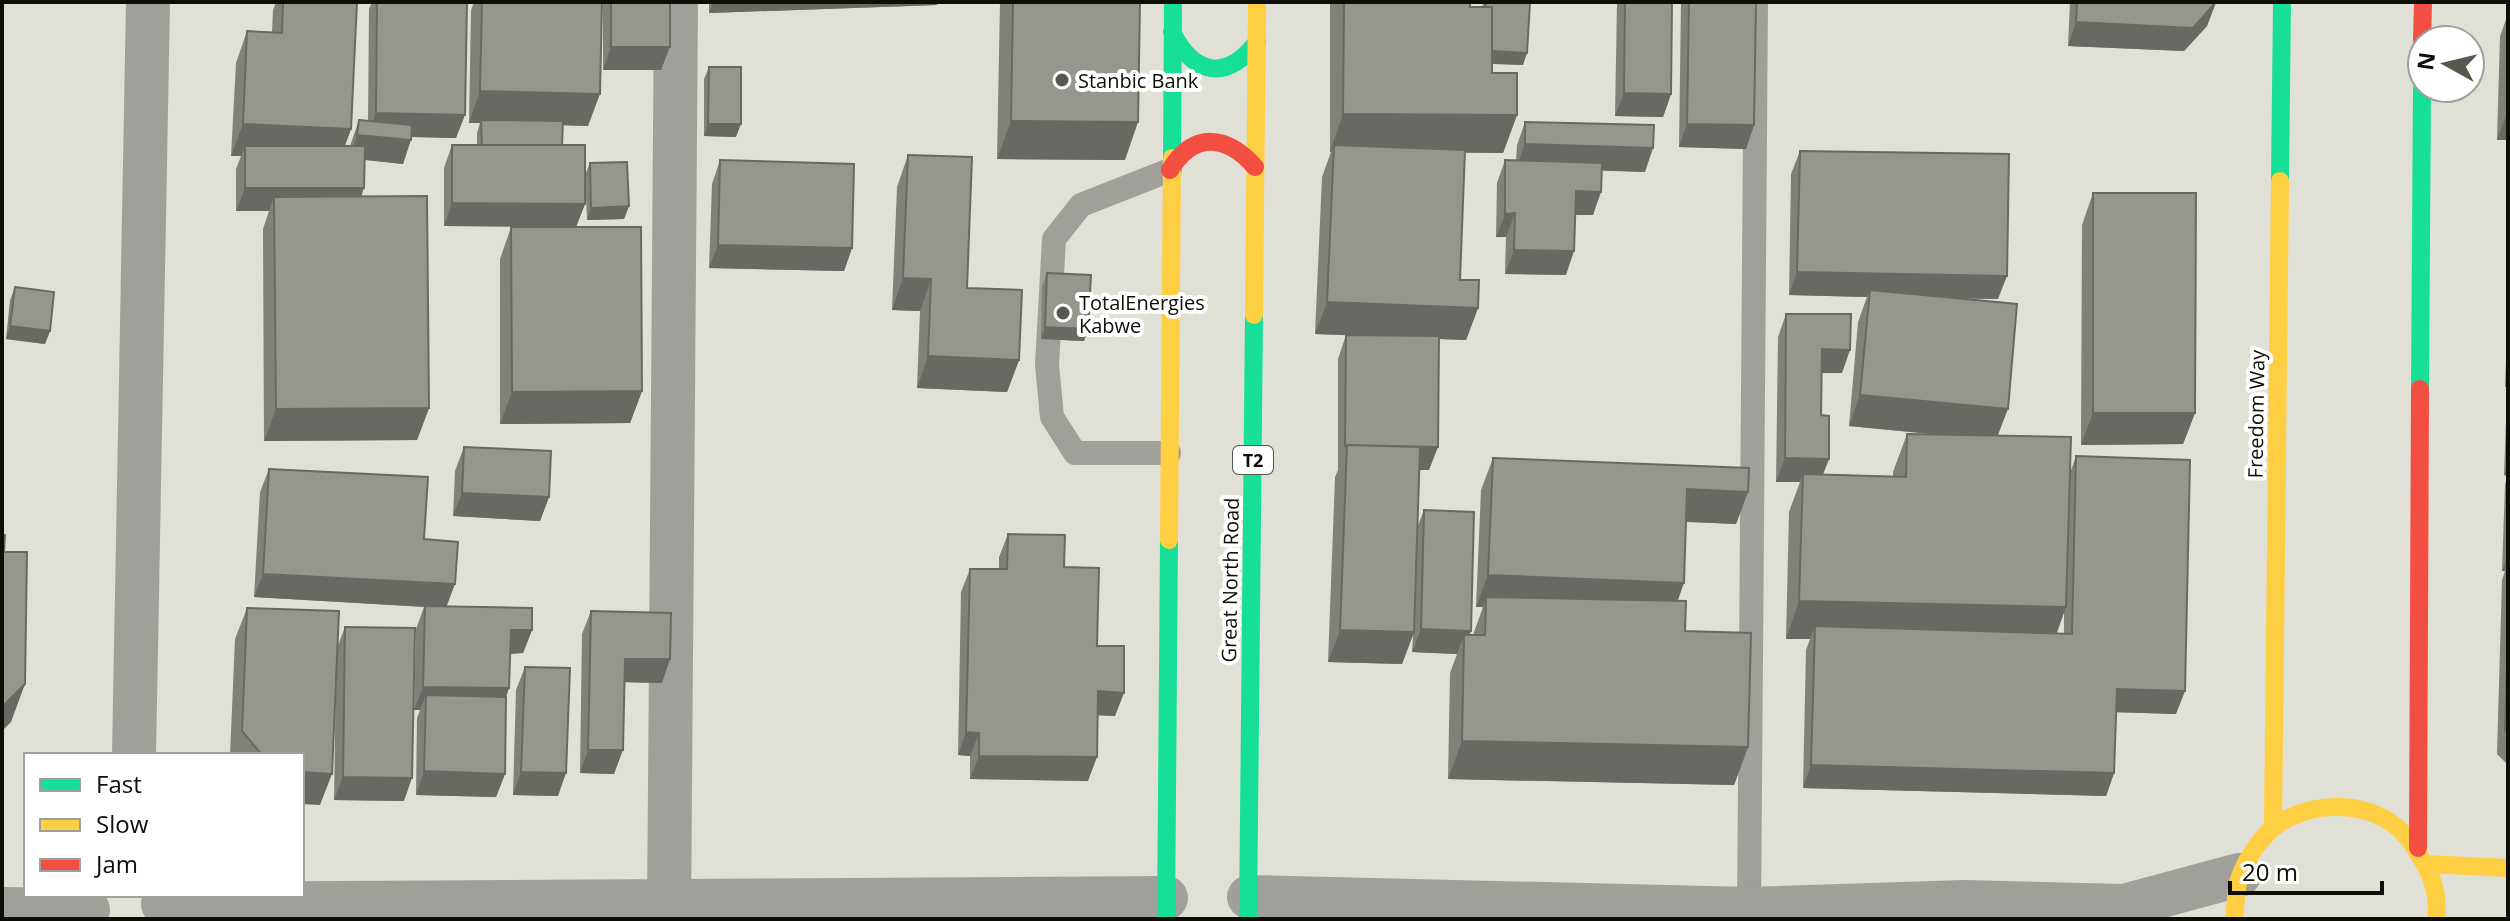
<svg xmlns="http://www.w3.org/2000/svg" width="2510" height="921" font-family="'Open Sans',sans-serif">
	<style>
		.lines { fill: none; stroke-linecap: round; stroke-linejoin: round }
		.lane { stroke: #a09f99; stroke-width: 24 }
		.street { stroke: #a09f99; stroke-width: 44 }
		.fast { stroke: #16e098; stroke-width: 18 }
		.slow { stroke: #ffcf43; stroke-width: 18 }
		.jam { stroke: #f24e42; stroke-width: 18 }
		.wall { fill: #7e827a; fill-rule: evenodd }
		.shaded-wall { fill: #676a63 }
		.building { fill: #93978e; stroke: #676a63; stroke-width: 2 }
		.poi-dot { fill: #585850; stroke: #fff; stroke-width: 3 }
		.labels { text-anchor: middle; dominant-baseline: central; stroke-width: 8; stroke-linejoin: round; paint-order: stroke }
		.shield { fill: #fff; stroke: #565652; stroke-width: 2 }
		.shield-label { font-size: 18px; font-weight: bold; fill: #0e0e08 }
		.poi-label { font-size: 20px; fill: #0e0e08; stroke: #fff; text-anchor: start }
		.street-label { font-size: 20px; fill: #0e0e08; stroke: #fff }
	</style>
	<rect width="100%" height="100%" fill="#e0e0d6"/>
	<g class="lines">
		<path class="lane" d="M1169 453H1075L1052 417 1047 365 1054 239 1081 205 1170 170
			M1749 917 1756 2"/>
		<path class="street" d="M134 755 148 2
			M1249 897 1749 909 1964 902 2124 906 2239 875
			M163 904 1166 898
			M2 909 88 910
			M669 919 676 2"/>
		<path class="fast" d="M1172 32C1194 75 1226 82 1257 42
			M1172 158 1173 2
			M2280 181 2282 2
			M2420 389 2422 88
			M1166 919 1169 540
			M1248 919 1254 315"/>
		<path class="slow" d="M1254 315 1257 2
			M1169 540 1172 158
			M2273 826 2280 181
			M2426 864 2508 868
			M2234 919C2236 906 2235 889 2240 876 2248 856 2262 835 2280 823 2317 799 2375 801 2405 835 2411 840 2415 848 2419 855 2433 875 2439 895 2436 919"/>
		<path class="jam" d="M2422 40 2423 2
			M1170 170C1194 131 1227 135 1255 167
			M2418 848 2420 389"/>
	</g>
	<path class="wall" d="M276 2H357L351 129 345 146H350L359 120 368 121 369 9 372 2H467L456 138 411 137 403 164 365 160 361 197 429 408 417 440 264 441 263 229 269 211H236V169L241 156H231L236 63 247 31 272 32 273 10Z
		M474 2H602L588 126 563 125 562 145 585 204 576 227 444 226V168L452 145H477V133L480 123H469L471 10Z
		M603 2H670L661 70H603Z
		M709 2H938L937 5 709 13Z
		M1000 2H1140L1125 160 997 159Z
		M1330 2H1470V7H1482L1484 2H1530L1523 65 1492 64V73L1517 115 1503 153 1465 152 1460 280 1478 308 1466 340 1439 339 1429 470H1419L1417 528 1424 510 1469 635H1473L1483 607H1476L1481 490 1493 458 1748 492 1736 524 1686 522 1678 600 1685 631 1748 747 1734 785 1448 779 1450 673 1457 654 1412 652 1413 635 1402 664 1328 662 1335 477 1338 470V359L1346 335H1354L1315 334 1322 177 1331 152H1330Z
		M1617 2H1672L1671 94 1663 117 1615 116Z
		M1681 2H1756L1754 125 1746 149 1679 147Z
		M2070 2H2216L2207 26 2184 51 2068 46Z
		M2508 14V140H2497L2500 36Z
		M709 67 736 137 704 136V79Z
		M1525 122 1645 172 1602 170 1593 215H1575L1566 275 1505 274 1506 237H1496L1497 183 1505 160H1516L1517 145Z
		M2508 145V205H2506Z
		M1800 151 1998 299 1959 298 1998 435 2070 473 2076 456 2176 714 2116 712 2114 773 2106 796 1803 788 1806 650 1810 639H1786L1789 512 1800 482H1776L1778 337 1786 314 1842 373H1822L1821 415 1829 459 1823 474 1893 476V472L1907 434H1930L1849 426 1858 322 1867 297 1789 295 1791 174ZM2064 612V633H2057Z
		M908 155 967 288 1019 360 1007 392 917 388 920 311 892 310 897 187Z
		M720 160 852 248 844 271 709 268 712 184Z
		M590 163 629 206 624 219 587 220 585 175Z
		M2093 193 2195 413 2183 444 2081 445 2082 225Z
		M511 227 642 391 630 423 500 424V259Z
		M1047 273 1088 329 1084 341 1041 339 1042 286Z
		M15 287 50 331 45 344 6 339 10 300Z
		M2508 301V387H2505Z
		M2508 390V476L2504 475 2507 394Z
		M464 447 549 497 540 521 453 516 455 471Z
		M269 469 424 539 447 606 532 630 523 653 510 654 509 688 506 697 505 774 496 797 416 795 417 718 420 710H414L416 629 424 607 254 597 260 492Z
		M2508 476V765L2497 754 2502 580 2505 571H2502L2505 484Z
		M1008 534 1064 567 1097 646 1115 716 1098 715 1088 781 970 779V756L958 755 961 592 970 569H999V557Z
		M247 608 337 648 345 627 404 801 334 800 336 670 320 805 302 755H230L235 639Z
		M591 611 662 683 624 682 614 774 580 773 582 634Z
		M525 667 558 796 513 795 516 690Z"/>
	<path class="shaded-wall" d="M713 2H938L937 5 709 13Z
		M2216 2 2207 26 2184 51 2068 46 2076 22Z
		M611 47H670L661 70H603Z
		M1484 51 1527 53 1523 65 1479 63Z
		M480 91 600 94 588 126 481 123V120L480 123H469Z
		M1624 93 1671 94 1663 117 1615 116Z
		M2508 110V140H2497Z
		M376 113 465 115 456 138 370 136 411 140 403 164 349 158 357 135 367 136Z
		M1343 114 1517 115 1503 153 1333 152 1334 145 1331 152H1330Z
		M1011 121 1138 122 1125 160 997 159Z
		M243 124 351 129 339 161 245 146 241 156H231Z
		M708 124H741L736 137 704 136Z
		M1687 124 1754 125 1746 149 1679 147Z
		M1525 144 1653 148 1645 172 1516 168Z
		M245 188H364L356 212 274 197 269 211H236Z
		M1576 191 1601 192 1593 215H1567Z
		M452 203 585 204 576 227 444 226Z
		M629 206 624 219 587 220 591 208Z
		M1515 213 1506 237H1496L1505 214Z
		M718 245 852 248 844 271 709 268Z
		M1514 250 1574 251 1566 275 1505 274Z
		M1797 272 2007 276 1998 299 1869 297 1870 290 1867 297 1789 295Z
		M903 278 931 279 920 311 892 310Z
		M1327 302 1478 308 1466 340 1315 334Z
		M10 326 50 331 45 344 6 339Z
		M1045 327 1088 329 1084 341 1041 339Z
		M1822 349 1850 350 1842 373H1814Z
		M928 356 1019 360 1007 392 917 388Z
		M642 391 630 423 500 424 512 392Z
		M1860 395 2008 409 1996 440 1849 426Z
		M429 408 417 440 264 441 276 409Z
		M2093 413H2195L2183 444 2081 445Z
		M1347 446 1438 447 1429 470H1346Z
		M1785 458 1829 459 1820 482 1803 474 1800 482H1776Z
		M2508 463V476L2504 475Z
		M1687 489 1748 492 1736 524 1675 521Z
		M462 493 549 497 540 521 453 516Z
		M2508 555V563L2505 571H2502Z
		M263 574 455 584 446 608 254 597Z
		M1488 575 1684 583 1673 614 1486 597 1483 607H1476Z
		M1799 601 2066 607 2052 645 1815 626 1810 639H1786Z
		M1421 629 1471 631 1464 650V635L1457 654 1412 652Z
		M511 630H532L523 653 502 654Z
		M1340 630 1414 632 1402 664 1328 662Z
		M625 659H670L662 683 616 682Z
		M25 684 11 722 2 731V707Z
		M423 687 509 688 501 711 426 695 420 710H414Z
		M2117 689 2185 691 2176 714 2108 712Z
		M1098 691 1124 693 1115 716 1090 715Z
		M966 732 979 733 970 756 958 755Z
		M1462 741 1748 747 1734 785 1448 779Z
		M588 750H623L614 774 580 773Z
		M979 756 1097 757 1088 781 970 779Z
		M1811 765 2114 773 2106 796 1803 788Z
		M424 771 505 774 496 797 416 795Z
		M302 772 332 774 320 805 302 804Z
		M521 772 566 773 558 796 513 795Z
		M343 777 412 778 404 801 334 800Z"/>
	<path class="building" d="M283 2H357L351 129 243 124 247 31 282 33Z
		M377 2H467L465 115 376 113Z
		M482 2H602L600 94 480 91Z
		M611 2H670V47H611Z
		M1013 2H1140L1138 122 1011 121Z
		M1344 2H1470V7H1492V73H1517V115L1343 114Z
		M1486 2H1530L1527 53 1492 51V7H1486Z
		M1625 2H1672L1671 94 1624 93Z
		M1689 2H1756L1754 125 1687 124Z
		M2077 2H2216L2193 28 2076 22Z
		M709 67H741V124H708Z
		M359 120 412 125 411 140 357 135Z
		M481 120 563 121 562 145H482Z
		M1525 122 1654 125 1653 148 1525 144Z
		M452 145H585V204L452 203Z
		M1334 145 1465 150 1460 280H1479L1478 308 1327 302Z
		M245 146H365L364 188H245Z
		M1800 151 2009 154 2007 276 1797 272Z
		M908 155 972 157 967 288 1022 290 1019 360 928 356 931 279 903 278Z
		M720 160 854 164 852 248 718 245Z
		M1505 160 1602 163 1601 192 1576 191 1574 251 1514 250 1515 213 1505 214Z
		M627 162 629 206 591 208 590 163Z
		M2093 193H2196L2195 413H2093Z
		M427 196 429 408 276 409 274 197Z
		M511 227H641L642 391 512 392Z
		M1047 273 1091 275 1088 329 1045 327Z
		M15 287 54 292 50 331 10 326Z
		M1870 290 2017 304 2008 409 1860 395Z
		M1786 314H1851L1850 350 1822 349 1821 415 1829 416V459L1785 458Z
		M1346 335 1439 336 1438 447 1347 445 1345 446Z
		M1907 434 2071 437 2066 607 1799 601 1803 474 1906 477Z
		M1347 445 1420 447 1414 632 1340 630Z
		M464 447 551 451 549 497 462 493Z
		M2076 456 2190 460 2185 691 2117 689 2114 773 1811 765 1815 626 2072 634Z
		M1493 458 1749 468 1748 492 1687 489 1684 583 1488 575Z
		M269 469 428 477 424 539 458 542 455 584 263 574Z
		M1424 510 1474 512 1471 631 1421 629Z
		M1008 534 1065 535 1064 567 1099 568 1097 646H1124V693L1098 691 1097 757 979 756V733L966 732 970 569H1007Z
		M2 535H5L4 552H27L25 684 2 707Z
		M1486 597 1686 601 1685 631 1751 633 1748 747 1462 741 1464 635H1485Z
		M425 606 532 608V630H511L509 688 423 687Z
		M247 608 339 611 332 774 302 772V755H262L242 731Z
		M591 611 671 613 670 659H625L623 750H588Z
		M345 627 415 628 412 778 343 777Z
		M2508 635V733L2505 730Z
		M525 667 570 668 566 773 521 772Z
		M426 695 506 697 505 774 424 771Z"/>
	<g class="poi-dot">
		<circle cx="1062" cy="80" r="8"/>
		<circle cx="1063" cy="313" r="8"/>
	</g>
	<g class="labels">
		<rect class="shield" x="1233" y="446" width="40" height="28" rx="6"/>
		<g class="shield-label">
			<text x="1253" y="460">T2</text>
		</g>
		<g class="poi-label">
			<text x="1078" y="80">Stanbic Bank</text>
			<text x="1079" y="302">TotalEnergies<tspan x="1079" dy="23">Kabwe</tspan></text>
		</g>
		<g class="street-label">
			<text transform="translate(2256 414) rotate(-89)">Freedom Way</text>
			<text transform="translate(1230 580) rotate(-89)">Great North Road</text>
		</g>
	</g>
	<rect width="2510" height="921" fill="none" stroke="#0e0e08" stroke-width="8"/>
	<rect x="24" y="753" width="280" height="144" fill="#ffffff" stroke="#9f9f9c" stroke-width="2"/>
	<rect x="40" y="779" width="40" height="12" fill="#16e098" stroke="#9f9f9c" stroke-width="2"/>
	<text x="96" y="793" font-size="24" fill="#0e0e08">Fast</text>
	<rect x="40" y="819" width="40" height="12" fill="#ffcf43" stroke="#9f9f9c" stroke-width="2"/>
	<text x="96" y="833" font-size="24" fill="#0e0e08">Slow</text>
	<rect x="40" y="859" width="40" height="12" fill="#f24e42" stroke="#9f9f9c" stroke-width="2"/>
	<text x="96" y="873" font-size="24" fill="#0e0e08">Jam</text>
	<g transform="translate(2446 64) rotate(278)"><circle r="38" fill="#ffffff" stroke="#9f9f9c" stroke-width="2"/>
	<path d="M0-6L14 30L0 20L-14 30Z" fill="#585850"/>
	<text y="-12" font-size="22" font-weight="bold" text-anchor="middle" fill="#0e0e08">N</text>
	</g>
	<path d="M2230 881v12h152v-12" fill="none" stroke="#0e0e08" stroke-width="4"/>
	<text x="2242" y="881" font-size="24" fill="#0e0e08" stroke="#ffffff" stroke-width="6" paint-order="stroke">20 m</text>
</svg>
